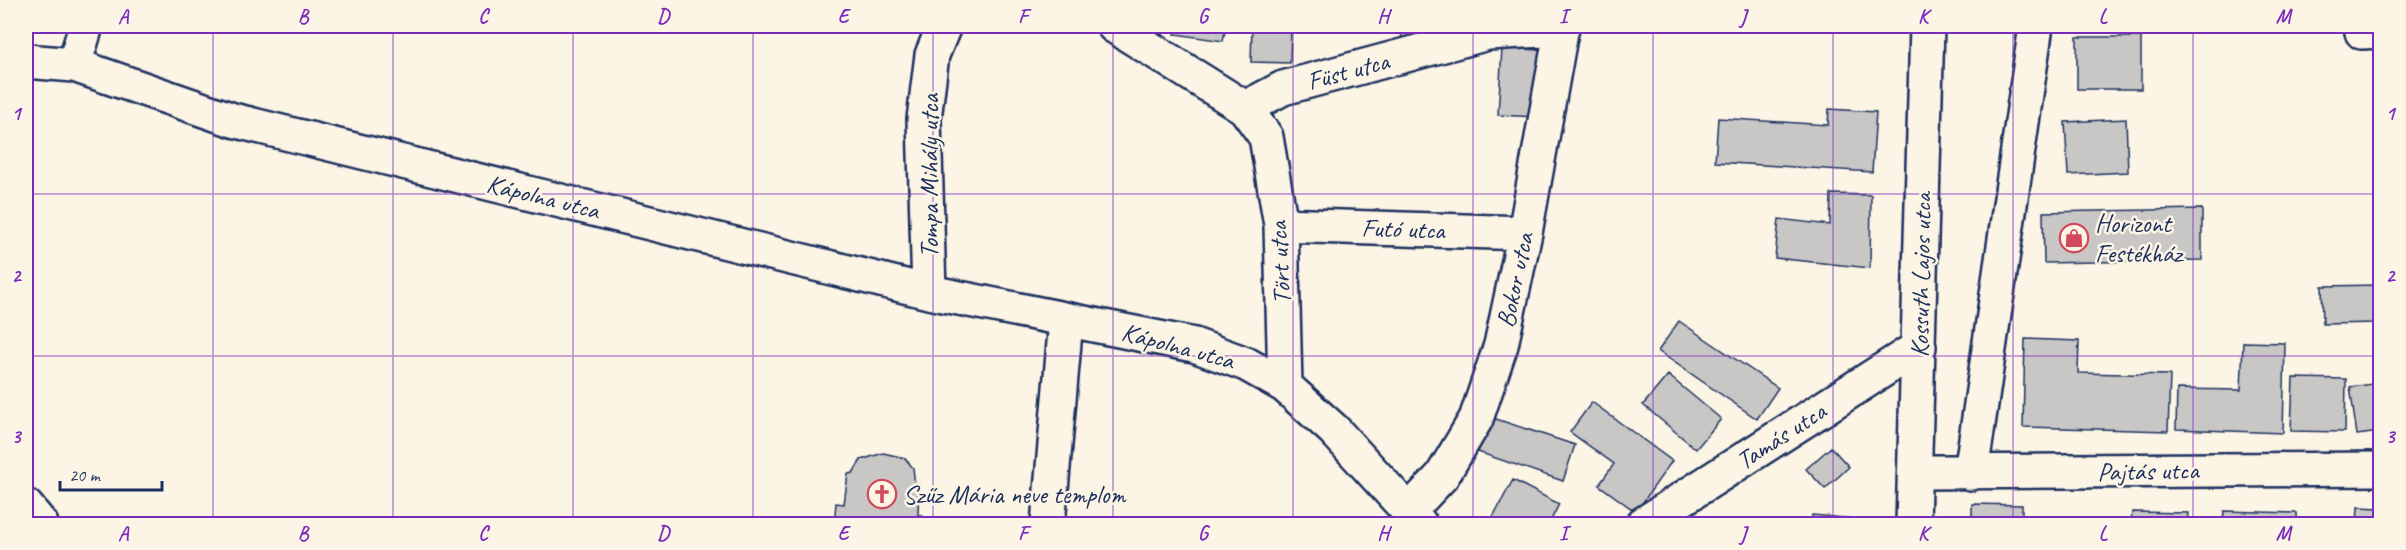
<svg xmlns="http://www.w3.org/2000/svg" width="2406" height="550" font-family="Caveat,sans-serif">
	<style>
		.building { fill: #c8c7c6; stroke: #1b2f5e; stroke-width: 1.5 }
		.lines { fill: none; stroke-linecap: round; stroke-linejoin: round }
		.street-casing { stroke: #1b2f5e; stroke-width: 38 }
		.secondary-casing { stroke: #1b2f5e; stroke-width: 38 }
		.street { stroke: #fcf5e5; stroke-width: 33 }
		.secondary { stroke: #fcf5e5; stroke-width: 33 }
		.grid { fill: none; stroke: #7b2cbf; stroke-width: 1.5; stroke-opacity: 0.55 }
		.labels { text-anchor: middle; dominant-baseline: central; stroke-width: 5; stroke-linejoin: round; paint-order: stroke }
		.street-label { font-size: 26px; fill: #1b2f5e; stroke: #fcf5e5 }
		.poi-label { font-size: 26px; fill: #1b2f5e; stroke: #fcf5e5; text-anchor: start }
		.neatline { fill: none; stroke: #7b2cbf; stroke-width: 2 }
		.grid-label { font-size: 20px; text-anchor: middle; font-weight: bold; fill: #7b2cbf }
	</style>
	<rect width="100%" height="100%" fill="#fcf5e5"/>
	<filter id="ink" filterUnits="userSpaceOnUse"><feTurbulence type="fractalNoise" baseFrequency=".0167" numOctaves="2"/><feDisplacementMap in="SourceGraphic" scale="12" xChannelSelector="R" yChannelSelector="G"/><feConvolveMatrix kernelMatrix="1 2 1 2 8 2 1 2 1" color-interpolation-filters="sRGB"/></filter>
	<g filter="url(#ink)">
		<path class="building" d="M1177 26H1226L1223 41 1175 34Z
			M1252 26H1291L1290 63 1251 62Z
			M1400 26H1440L1441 32 1402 39Z
			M2077 37H2141V89H2077Z
			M1502 48 1541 50 1537 117 1498 115Z
			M1829 109 1876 112 1872 172 1715 162 1718 118 1828 125Z
			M2126 119 2128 172 2068 175 2065 122Z
			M1831 194 1871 195 1870 268 1775 258 1779 219 1830 225Z
			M2202 209V260L2044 263 2043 212Z
			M2380 285V323L2323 324 2322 286Z
			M1679 321 1778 388 1757 419 1658 351Z
			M2025 339 2079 341 2078 373 2170 375 2168 431 2023 427Z
			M2243 342 2285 343 2283 433 2176 429 2177 389 2241 390Z
			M1668 375 1721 419 1696 449 1643 405Z
			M2293 378 2346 379 2345 432 2291 431Z
			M2380 383V432L2357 435 2350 387Z
			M1592 402 1672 461 1636 512 1599 485 1614 464 1570 432Z
			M1490 417 1575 445 1563 481 1478 452Z
			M1831 447 1849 467 1825 489 1806 469Z
			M883 453 905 458 913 468 915 485H919L918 515H922L921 524H834L836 503 844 504 848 474 853 473 861 460Z
			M1513 480 1559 504 1549 524H1489Z
			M1972 504 2022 505V524H1972Z
			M2358 507 2380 508V524H2357Z
			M2224 511 2297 513V524H2223Z
			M2132 512 2188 513 2187 524H2131Z
			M1812 515 1855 519V524H1811Z"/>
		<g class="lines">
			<g class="street-casing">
				<path id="street" d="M1114 26 1245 108 1266 137 1281 225 1285 386 1334 430 1420 524
					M2361 26 2362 32 2380 31
					M26 61 74 65 233 120 929 292 1194 345 1246 364 1285 386
					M74 65 86 26
					M1245 108 1283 88 1488 33 1562 29
					M1281 225 1525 233
					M929 292 924 119 932 55 944 26
					M1915 472 2380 469
					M1971 473 2036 26
					M1409 511 1442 476 1476 419 1501 345 1525 233 1562 26
					M1048 524 1066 320
					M1643 524 1919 347"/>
			</g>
			<g class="secondary-casing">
				<path id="secondary" d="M26 506 41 524
					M1913 524 1927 26"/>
			</g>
			<use href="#street" class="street"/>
			<use href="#secondary" class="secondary"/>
		</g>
	</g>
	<path class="grid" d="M213 26V524M393 26V524M573 26V524M753 26V524M933 26V524M1113 26V524M1293 26V524M1473 26V524M1653 26V524M1833 26V524M2013 26V524M2193 26V524M26 194H2380M26 356H2380"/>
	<defs>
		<g id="shop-ring" transform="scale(1.5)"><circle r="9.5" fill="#fcf5e5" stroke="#d1495b" stroke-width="1.5"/><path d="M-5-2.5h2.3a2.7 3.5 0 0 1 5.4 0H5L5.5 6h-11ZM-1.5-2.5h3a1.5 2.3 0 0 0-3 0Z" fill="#d1495b"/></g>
		<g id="church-ring" transform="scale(1.5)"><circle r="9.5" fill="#fcf5e5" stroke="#d1495b" stroke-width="1.5"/><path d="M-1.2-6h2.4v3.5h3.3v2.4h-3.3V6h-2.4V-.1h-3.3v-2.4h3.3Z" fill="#d1495b"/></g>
	</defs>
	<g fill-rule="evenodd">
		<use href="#shop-ring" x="2074" y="238"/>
		<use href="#church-ring" x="882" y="494"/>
	</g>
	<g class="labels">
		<g class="street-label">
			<text transform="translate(1348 71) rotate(-15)">Füst utca</text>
			<text transform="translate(929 176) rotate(-90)">Tompa Mihály utca</text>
			<text transform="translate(543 197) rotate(14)">Kápolna utca</text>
			<text transform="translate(1403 229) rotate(2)">Futó utca</text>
			<text transform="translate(1280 263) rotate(-93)">Tört utca</text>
			<text transform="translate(1921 275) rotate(-89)">Kossuth Lajos utca</text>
			<text transform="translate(1515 280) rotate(-78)">Bokor utca</text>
			<text transform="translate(1178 346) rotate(15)">Kápolna utca</text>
			<text transform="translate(1781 436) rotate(-33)">Tamás utca</text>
			<text transform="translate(2148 471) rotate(-1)">Pajtás utca</text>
		</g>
		<g class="poi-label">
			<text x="2095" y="223">Horizont<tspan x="2095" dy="30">Festékház</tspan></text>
			<text x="903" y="494">Szűz Mária neve templom</text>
		</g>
	</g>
	<rect width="2406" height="550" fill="none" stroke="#fcf5e5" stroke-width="66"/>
	<path d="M60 481v9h102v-9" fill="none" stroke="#1b2f5e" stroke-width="3"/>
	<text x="69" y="481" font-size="18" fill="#1b2f5e" stroke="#fcf5e5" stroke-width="4.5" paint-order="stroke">20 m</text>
	<rect x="33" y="33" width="2340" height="484" class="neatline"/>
	<g class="grid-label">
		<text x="123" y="23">A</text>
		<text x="303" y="23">B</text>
		<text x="483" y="23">C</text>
		<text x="663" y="23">D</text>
		<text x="843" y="23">E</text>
		<text x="1023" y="23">F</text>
		<text x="1203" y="23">G</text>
		<text x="1383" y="23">H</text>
		<text x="1563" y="23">I</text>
		<text x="1743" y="23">J</text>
		<text x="1923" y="23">K</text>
		<text x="2103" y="23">L</text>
		<text x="2283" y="23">M</text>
		<text x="16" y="120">1</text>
		<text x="2390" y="120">1</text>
		<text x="16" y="282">2</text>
		<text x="2390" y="282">2</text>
		<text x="16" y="443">3</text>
		<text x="2390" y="443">3</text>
		<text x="123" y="540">A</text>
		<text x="303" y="540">B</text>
		<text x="483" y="540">C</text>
		<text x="663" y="540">D</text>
		<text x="843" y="540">E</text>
		<text x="1023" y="540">F</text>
		<text x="1203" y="540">G</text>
		<text x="1383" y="540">H</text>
		<text x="1563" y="540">I</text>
		<text x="1743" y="540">J</text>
		<text x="1923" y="540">K</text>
		<text x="2103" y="540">L</text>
		<text x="2283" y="540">M</text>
	</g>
</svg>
